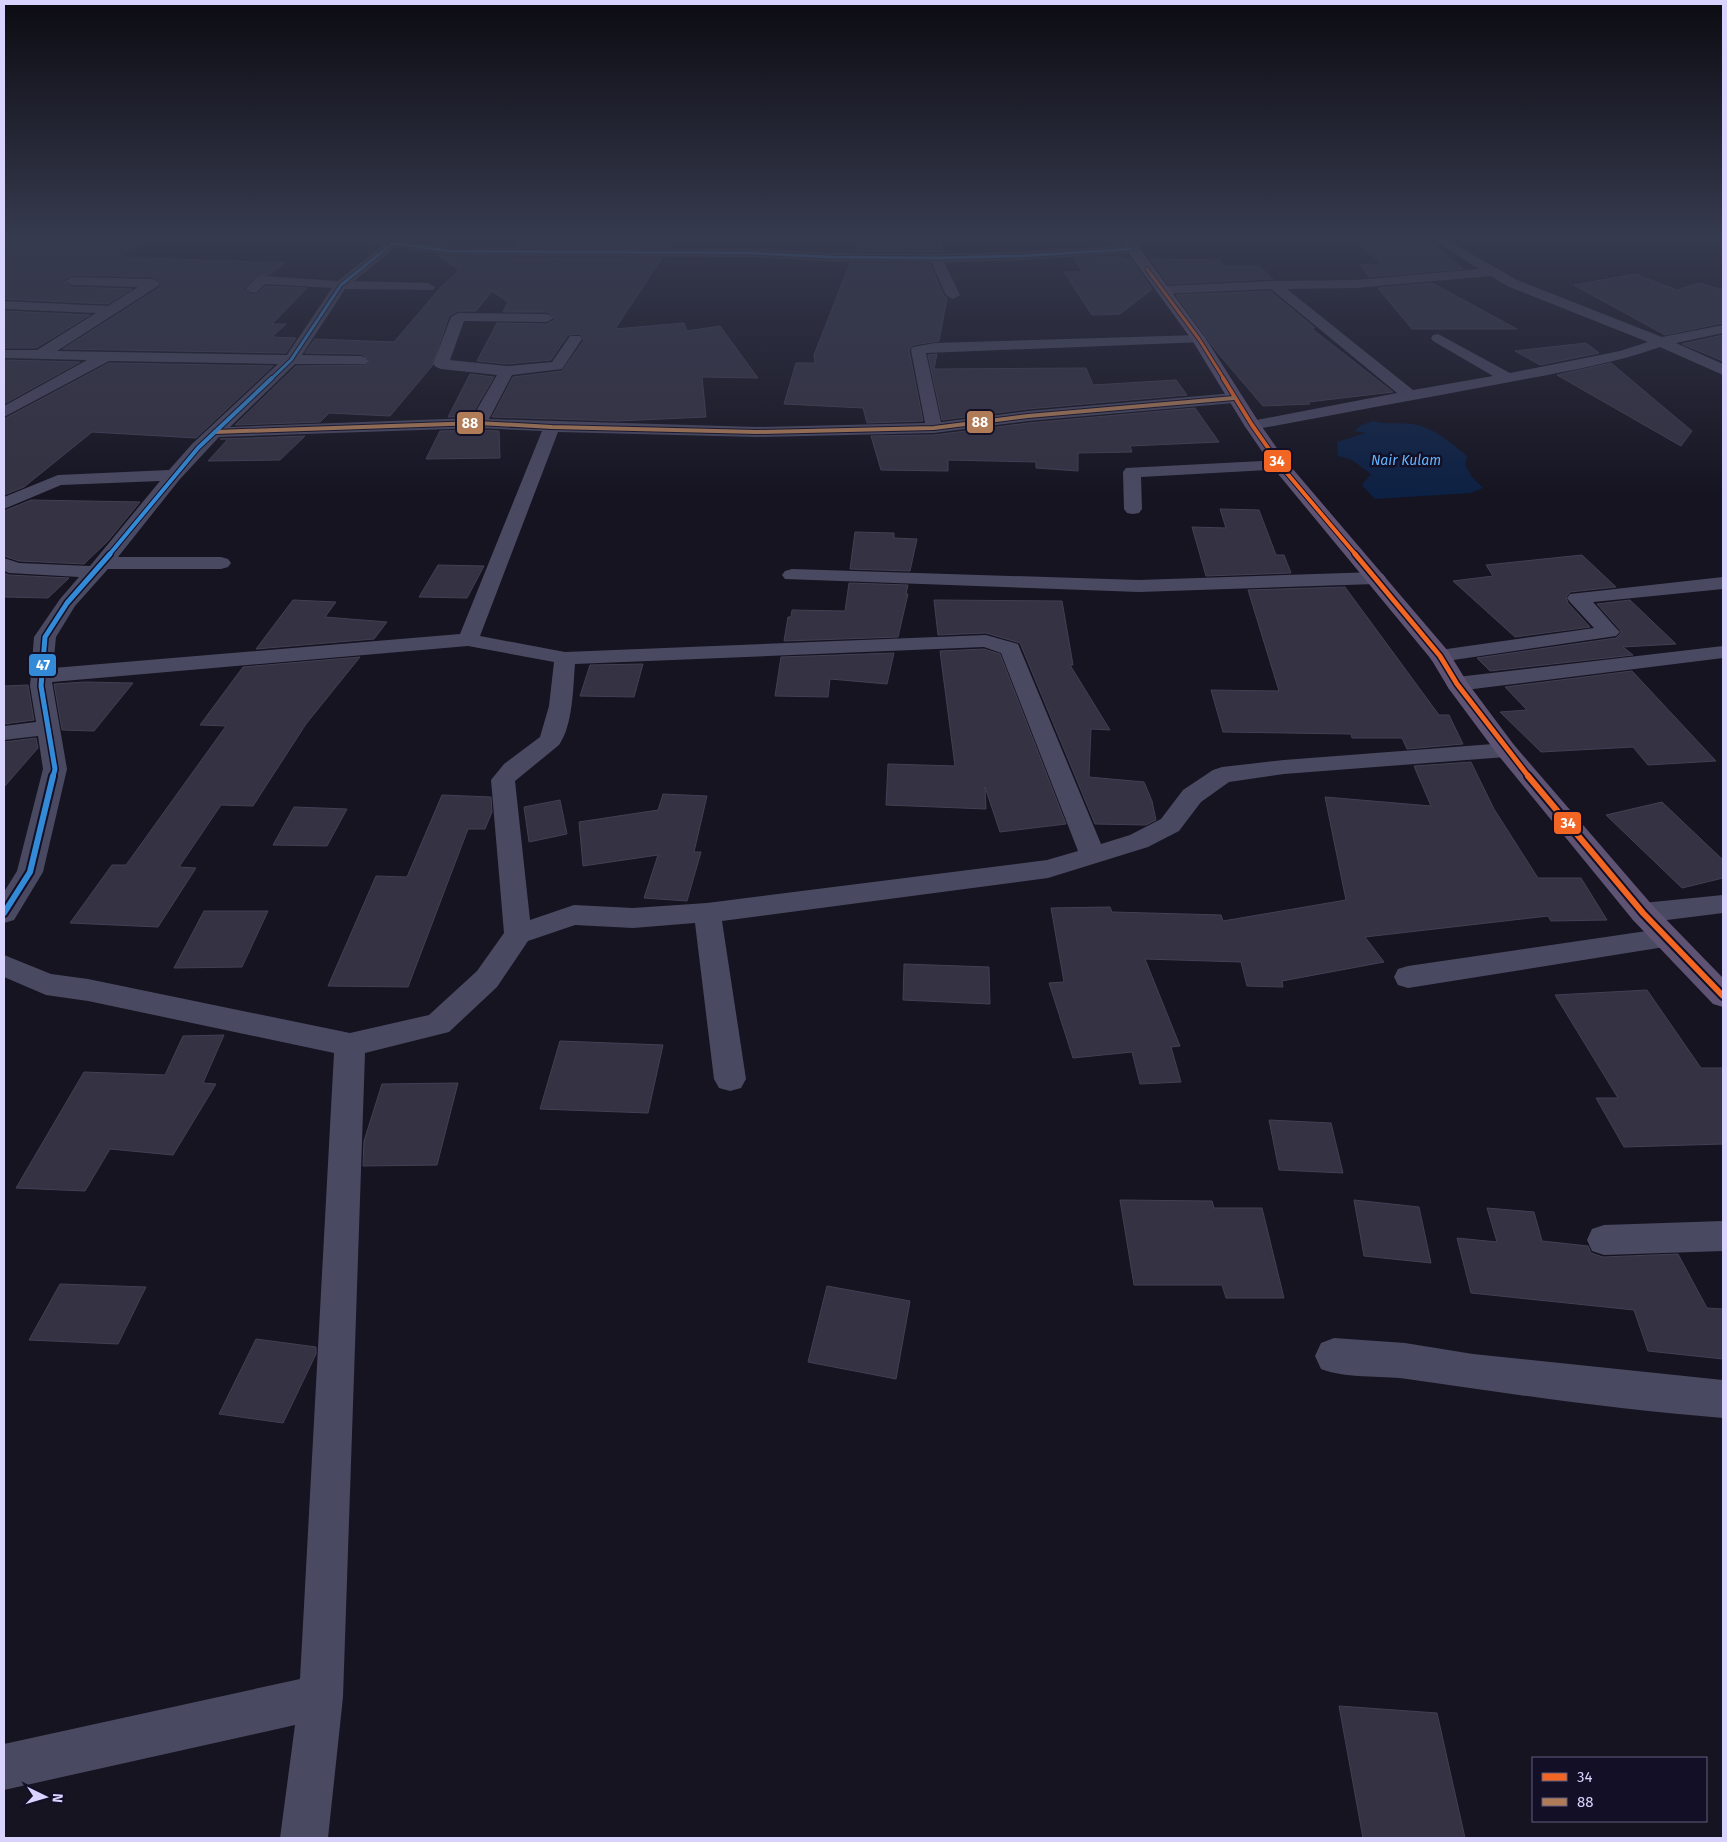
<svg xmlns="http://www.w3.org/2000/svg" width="1727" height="1842" font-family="'Fira Sans',sans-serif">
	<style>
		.water { fill: #0d2144 }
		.building { fill: #343243; stroke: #433f54 }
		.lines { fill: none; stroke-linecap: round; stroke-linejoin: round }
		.minor { fill: #4a4962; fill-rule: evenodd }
		.major { fill: #5e5373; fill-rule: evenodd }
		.bus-1-far3-casing { stroke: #130f26; stroke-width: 5 }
		.bus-1-far2-casing { stroke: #130f26; stroke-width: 6 }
		.bus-1-far1-casing { stroke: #130f26; stroke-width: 8 }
		.bus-1-casing { stroke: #130f26; stroke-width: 10 }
		.bus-2-casing { stroke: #130f26; stroke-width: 6 }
		.bus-3-far3-casing { stroke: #130f26; stroke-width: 5 }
		.bus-3-far2-casing { stroke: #130f26; stroke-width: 6 }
		.bus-3-far1-casing { stroke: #130f26; stroke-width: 8 }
		.bus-3-casing { stroke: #130f26; stroke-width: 10 }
		.bus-1-far3 { stroke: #f26522; stroke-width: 3 }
		.bus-1-far2 { stroke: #f26522; stroke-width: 4 }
		.bus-1-far1 { stroke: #f26522; stroke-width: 5 }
		.bus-1 { stroke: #f26522; stroke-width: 6 }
		.bus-2 { stroke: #b07c57; stroke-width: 4 }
		.bus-3-far3 { stroke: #338bd7; stroke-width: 3 }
		.bus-3-far2 { stroke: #338bd7; stroke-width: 4 }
		.bus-3-far1 { stroke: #338bd7; stroke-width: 5 }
		.bus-3 { stroke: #338bd7; stroke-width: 6 }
		.labels { text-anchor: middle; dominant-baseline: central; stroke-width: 5; stroke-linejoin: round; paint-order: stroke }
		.far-water-label { font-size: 14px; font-style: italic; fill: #62b6ff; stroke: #130f26 }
		.line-badge { stroke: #130f26; stroke-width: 2 }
		.badge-label { font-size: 14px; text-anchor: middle; font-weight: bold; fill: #fff }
	</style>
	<rect width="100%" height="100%" fill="#161421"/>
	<path class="water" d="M1373 421C1387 425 1399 422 1412 424 1434 427 1451 443 1467 456L1465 465 1472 477 1483 488 1471 493 1375 499 1362 485 1371 474 1352 460 1338 456 1337 442 1366 433 1355 431 1361 425Z"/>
	<path class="building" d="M66 238 147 239 120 257 285 263 269 275 256 276 243 289 252 295 258 293 266 286 307 288 272 324H286L272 337 296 338 286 353 63 349 159 288 162 283 153 277 72 275 63 280 72 287 132 289 108 304 4 299V249L18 241H60Z
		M518 238H675L669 247 518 246Z
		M860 238H940L943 252 855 251Z
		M1426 242 1435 246 1463 269 1369 277 1360 265H1383L1361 246Z
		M437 255 449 257 662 258 615 329 684 323 687 331 720 326 758 378 702 377 706 417 618 421 492 417 513 377 562 371 584 340 580 334 568 335 551 360 507 364 477 361 497 323 547 324 556 319 547 312H503L508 302 492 291 476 311H458L449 316 432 366 390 416 329 413 320 422 235 425 296 366 367 365 370 360 361 354 305 353 315 339 394 342 441 287 459 270Z
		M1121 256 1123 259H1131L1152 289 1120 314 1092 315 1064 272H1082L1074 258Z
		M1150 259 1220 260 1224 266H1259L1273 279 1168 284Z
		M850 263 930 264 944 296 947 298 939 341 913 345 909 350 923 421 867 423 863 408 784 404 796 363H815L814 355Z
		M1635 274 1677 290 1699 283 1723 290V323L1665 335 1574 285Z
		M1432 283 1517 329H1412L1378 288Z
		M1270 291 1315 328H1311L1393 392 1308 402 1310 404 1263 406 1216 351 1176 295Z
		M4 311 90 315 36 348H4Z
		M1723 335V361L1682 344Z
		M1586 343 1599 353 1540 365 1515 351Z
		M937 354 934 369 1086 368 1093 385 1176 380 1187 395 1028 409 942 420 928 355Z
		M4 360 80 362 4 404Z
		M109 363 273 366 196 438 92 432 24 487 4 495V419Z
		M1611 363 1692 431 1681 446 1557 375Z
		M470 374 494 377 471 416 448 417Z
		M1195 408 1219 442 1130 446 1132 452 1078 453V471L1036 468V462L948 460V471L881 470 871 436 934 435 1028 423Z
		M478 430 499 431 500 458 426 459 440 431Z
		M305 436 280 460 208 461 228 439H220Z
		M31 500 140 502 108 541 84 564 19 561 4 556V511Z
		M1220 509 1259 510 1276 555H1284L1291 573 1206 576 1192 527 1226 528Z
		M855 532 894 533V538L917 539 910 571 850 569Z
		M1582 555 1616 587 1570 592 1566 597 1568 603 1590 627 1515 637 1453 581 1493 576 1486 565Z
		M438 565 484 566 467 598 419 597Z
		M4 573 9 575 69 578 48 598 4 597Z
		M849 583 908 585 906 594H908L898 637 784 641 788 617H791L792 610 845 611Z
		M1345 587 1439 715H1449L1463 744 1407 749 1402 738H1352L1351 734 1223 732 1211 690 1279 691 1248 590Z
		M293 600 336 602 325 617 387 622 374 639 256 649Z
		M934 600 1062 601 1073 665H1070L1110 730 1091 729 1089 777 1144 782 1152 801 1156 820 1146 825 1095 824 1020 643 986 633 938 635Z
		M1630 600 1676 644 1623 647 1633 655 1490 671 1477 658 1616 638 1621 633V631L1597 604Z
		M984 649 1000 654 1066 824 1000 832 985 787 986 809 886 805 888 764 955 766 940 651Z
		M894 653 887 684 830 679 828 697 775 696 781 657Z
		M360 657 306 724 253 806 221 805 179 867 196 868 158 927 70 923 112 865H126L226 726 200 725 243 667Z
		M643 664 634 697 580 696 590 665Z
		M1632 671 1716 761 1648 765 1633 747 1541 752 1500 712 1527 710 1505 687Z
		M85 682 133 683 94 731 62 730 54 684Z
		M28 685 34 720 4 724V686Z
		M36 738 38 748 4 787V742Z
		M1471 762 1494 809 1538 878H1581L1607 920 1551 921 1548 916 1365 937 1384 962 1282 981 1283 987 1247 986 1241 962 1145 959 1180 1046 1171 1047 1181 1082 1140 1084 1132 1052 1073 1058 1049 983 1064 982 1051 908 1110 907 1112 912 1221 915 1223 921 1346 900 1325 797 1431 806 1414 766Z
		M663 794 707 796 694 852H701L687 901 644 898 658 855 583 866 579 822 658 810Z
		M442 795 491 797 492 812 485 829H468L408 987 328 986 376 876 407 877Z
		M560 800 567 834 529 842 524 807Z
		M1662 802 1723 860V878L1682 888 1606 815Z
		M294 807 347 809 327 846 273 845Z
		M204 911H268L242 967 174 968Z
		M904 964 989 967 990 1004 903 1000Z
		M1647 990 1701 1068H1723V1144L1624 1147 1596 1098H1618L1555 995Z
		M224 1035 203 1083 216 1084 173 1155 110 1149 85 1191 16 1188 84 1072 165 1075 183 1036Z
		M560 1041 663 1045 648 1113 540 1109Z
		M458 1083 437 1165 363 1166 364 1141 382 1084Z
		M1269 1120 1331 1123 1343 1173 1279 1170Z
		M1120 1200 1212 1201 1214 1208H1262L1284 1298H1226L1222 1285H1134Z
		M1354 1200 1419 1207 1431 1263 1364 1256Z
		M1487 1208 1534 1212 1542 1241 1588 1246 1591 1253 1603 1257 1678 1254 1707 1308 1723 1309V1359L1648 1351 1634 1310 1471 1293 1457 1238 1497 1242Z
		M60 1284 146 1287 118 1344 29 1340Z
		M827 1286 910 1301 896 1379 808 1362Z
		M256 1339 316 1347V1354L283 1423 219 1414Z
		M1339 1706 1437 1713 1465 1838H1363Z"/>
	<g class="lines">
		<path class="minor" d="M4 238H19L4 247Z
			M353 238H382L449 247 753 249 831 253 936 254 1020 252 1132 245 1138 249 1132 253 1020 260 944 262 960 295 953 299 946 295 931 262 831 261 753 257 449 255 396 247 354 281 428 283 435 287 433 290 345 289 302 355 361 356 366 358 369 361 366 364H295L230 427 472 418 497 375 441 369 436 367 433 364 451 317 458 313 547 314 554 318 547 322 464 321 450 360 507 366 552 362 570 336H580L582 339 562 369 512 375 489 419 757 427 925 423 911 350 913 347 935 343 1199 335 1204 336 1206 339 1204 342 926 353 941 422 1028 411 1234 393 1240 395 1242 398 1240 401 1234 403 1028 421 934 433 757 437 558 432 480 636 565 652 986 635 1018 644 1101 844 1130 835 1161 819 1183 790 1213 770 1222 767 1284 760 1506 743 1514 745 1518 750 1514 755 1506 757 1284 774 1229 782 1201 802 1179 831 1148 847 1048 878 722 921 746 1079 741 1088 730 1091 719 1088 714 1079 695 923 633 928 575 925 528 941 497 987 449 1032 365 1053 343 1697 328 1838H280L295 1725 4 1790V1744L300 1679 334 1053 88 1001 46 995 4 977V955L51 974 88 979 350 1033 429 1015 477 971 504 933 491 780 504 764 540 737 549 706 554 662 468 646 52 682 67 769 43 872 14 920 4 923V892L17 871 43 769 38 736 4 740V726L36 722 30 686 34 637 60 599 79 577 9 573 4 571V558L19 563 90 566 160 481 61 485 4 509V497L58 475 169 470 192 444 278 364 109 361 4 417V406L87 360 4 358V350H37L96 313 4 309V301L108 306 138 287 72 285 65 281 72 277 153 279 160 283 158 286 57 351 287 355 332 288 265 284 257 292 252 293 245 289 257 277 262 276 338 281 383 245 359 242ZM478 428 542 431 460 634 53 668 56 637 75 606 108 569H221L228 567 231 563 228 559 221 557H118L180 479 219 437ZM984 647 1001 653 1078 851 1047 860 707 903 633 908 574 905 530 920 515 781 559 745C573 725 573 688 575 664Z
			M1430 238H1444L1517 280 1662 337 1723 325V333L1676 343 1723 364V375L1660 347C1607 366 1550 374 1494 385 1413 400 1333 415 1252 430L1246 428 1244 425 1246 422 1397 393 1271 289 1163 294 1156 290 1163 286 1274 281 1356 280 1479 269ZM1491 276 1507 286 1648 342 1620 351 1510 373 1438 334 1433 335 1431 338 1433 341 1493 376 1413 390 1287 289 1356 288Z
			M1280 460 1286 461 1289 465 1286 469 1141 477 1142 509 1139 513 1133 514 1127 513 1124 509 1123 472 1126 468Z
			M792 569 1139 580 1376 572 1383 574 1386 578 1383 582 1376 584 1139 592 785 579 782 575 785 571Z
			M1723 577V589L1593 602 1616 628 1620 632 1616 636 1440 662 1432 661 1429 656 1432 651 1440 650 1594 628 1570 602 1567 598 1570 594Z
			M1723 646V658L1457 691 1449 689 1446 684 1449 679 1457 677Z
			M1723 895V913L1643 923 1633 920 1629 913 1633 906 1643 903Z
			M1667 928 1677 931 1681 938 1677 945 1408 988 1398 985 1394 977 1398 969 1408 966Z
			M1723 1221V1251L1604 1255 1592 1251 1587 1240 1592 1229 1604 1225Z
			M1334 1338 1405 1343 1473 1354 1723 1380V1418C1618 1410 1512 1394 1407 1379 1378 1375 1348 1379 1321 1369L1315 1356 1321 1343Z"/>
		<path class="major" d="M1120 238H1132L1206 339 1260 424 1286 461 1448 651 1467 682 1514 745 1653 906 1723 978V1007L1713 1004 1633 920 1498 755 1449 689 1431 659 1274 469 1244 425 1192 340 1128 252Z"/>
		<g class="bus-1-far3-casing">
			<path id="bus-1-far3" d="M1147 269 1199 339 1224 379"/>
		</g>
		<g class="bus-1-far2-casing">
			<path id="bus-1-far2" d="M1223 378 1252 425 1280 465 1356 555"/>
		</g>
		<g class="bus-1-far1-casing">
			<path id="bus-1-far1" d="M1355 554 1440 656 1457 684 1529 777"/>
		</g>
		<g class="bus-1-casing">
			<path id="bus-1" d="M1528 776 1643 913 1723 996"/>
		</g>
		<g class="bus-2-casing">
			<path id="bus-2" d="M215 432 478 423 552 427 757 432 934 428 1028 416 1234 398"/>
		</g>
		<g class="bus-3-far3-casing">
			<path id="bus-3-far3" d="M271 379 291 360 341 285 393 243 449 251 753 253 831 257 936 258 1020 256 1132 249"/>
		</g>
		<g class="bus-3-far2-casing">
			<path id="bus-3-far2" d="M109 555 198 448 272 378"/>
		</g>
		<g class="bus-3-far1-casing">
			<path id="bus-3-far1" d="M53 777 55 769 41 686 45 637 67 603 110 554"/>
		</g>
		<g class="bus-3-casing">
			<path id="bus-3" d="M4 913 30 872 53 776"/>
		</g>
		<use href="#bus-1-far3" class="bus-1-far3"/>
		<use href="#bus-1-far2" class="bus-1-far2"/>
		<use href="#bus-1-far1" class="bus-1-far1"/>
		<use href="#bus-1" class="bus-1"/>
		<use href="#bus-2" class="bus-2"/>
		<use href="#bus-3-far3" class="bus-3-far3"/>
		<use href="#bus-3-far2" class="bus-3-far2"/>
		<use href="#bus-3-far1" class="bus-3-far1"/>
		<use href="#bus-3" class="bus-3"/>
	</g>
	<linearGradient id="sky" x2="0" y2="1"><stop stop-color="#0c0b12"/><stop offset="0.48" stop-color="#363a4e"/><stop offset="1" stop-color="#363a4e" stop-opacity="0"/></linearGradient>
	<rect width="1727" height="495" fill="url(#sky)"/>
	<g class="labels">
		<g class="far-water-label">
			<text x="1406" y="460">Nair Kulam</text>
		</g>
	</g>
	<g class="line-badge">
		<rect x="966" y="410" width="28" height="24" rx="5" fill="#b07c57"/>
		<rect x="456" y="411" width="28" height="24" rx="5" fill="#b07c57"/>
		<rect x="1263" y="449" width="29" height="24" rx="5" fill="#f26522"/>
		<rect x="28" y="653" width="29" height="24" rx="5" fill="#338bd7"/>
		<rect x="1553" y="811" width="29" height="24" rx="5" fill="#f26522"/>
	</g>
	<g class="badge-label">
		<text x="980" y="427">88</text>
		<text x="470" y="428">88</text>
		<text x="1277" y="466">34</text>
		<text x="43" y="670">47</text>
		<text x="1568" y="828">34</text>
	</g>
	<rect width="1727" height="1842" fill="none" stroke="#d9d4ff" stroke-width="10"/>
	<rect x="1532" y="1757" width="175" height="65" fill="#130f26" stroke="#625e7d"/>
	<rect x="1542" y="1773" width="25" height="8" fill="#f26522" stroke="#625e7d"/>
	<text x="1577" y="1782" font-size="15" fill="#d9d4ff">34</text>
	<rect x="1542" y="1798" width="25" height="8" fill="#b07c57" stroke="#625e7d"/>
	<text x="1577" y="1807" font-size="15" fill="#d9d4ff">88</text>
	<g transform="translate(45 1797) rotate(95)" stroke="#130f26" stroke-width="4" paint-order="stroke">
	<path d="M0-4L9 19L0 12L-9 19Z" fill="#d9d4ff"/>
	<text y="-8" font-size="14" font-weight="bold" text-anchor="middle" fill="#d9d4ff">N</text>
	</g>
</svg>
